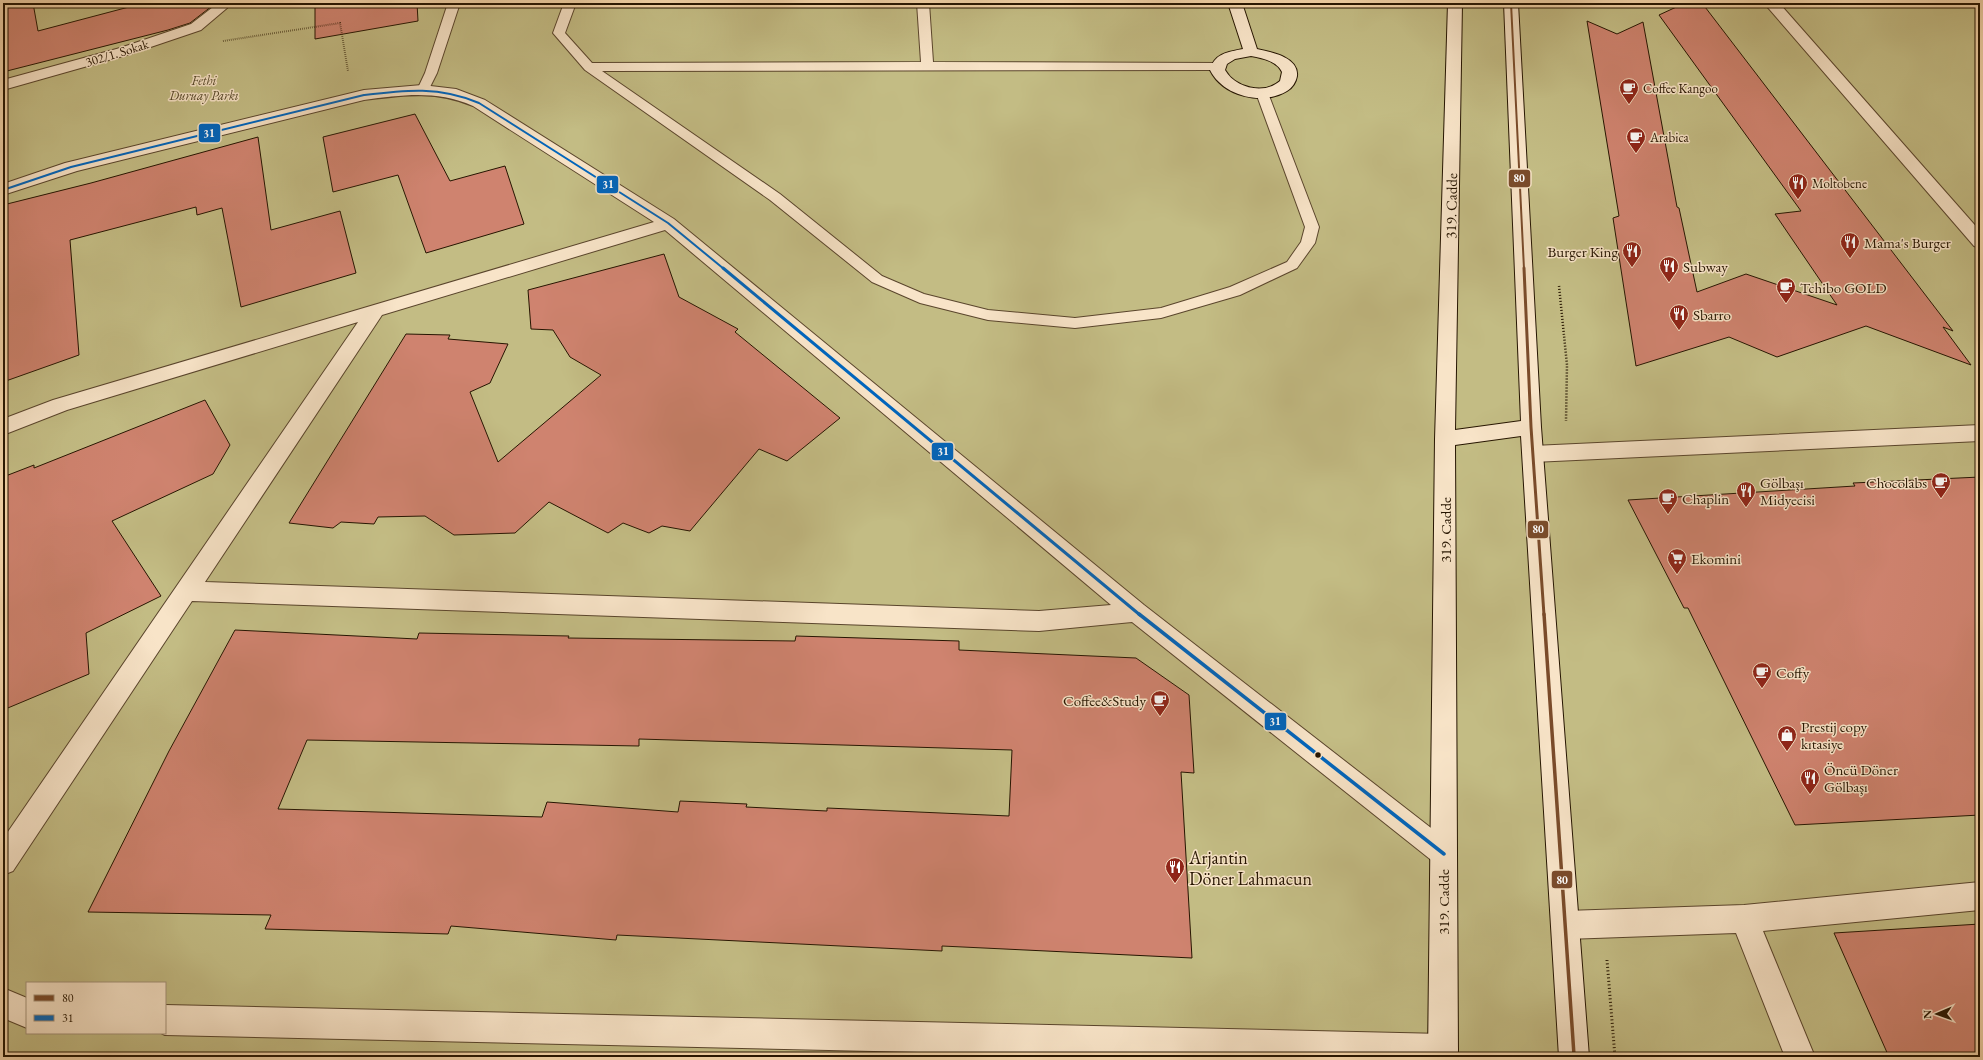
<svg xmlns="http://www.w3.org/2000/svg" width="1983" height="1060" font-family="'EB Garamond',serif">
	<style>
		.green { fill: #c3bc84; stroke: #746842; fill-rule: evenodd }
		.building { fill: #cf836f; stroke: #261501; fill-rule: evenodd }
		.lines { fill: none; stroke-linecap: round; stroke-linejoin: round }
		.lane-casing { stroke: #5a452c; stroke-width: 2 }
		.street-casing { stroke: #5a452c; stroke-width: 2 }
		.secondary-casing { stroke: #261501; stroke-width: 2 }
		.path-far2 { stroke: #261501; stroke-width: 2; stroke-dasharray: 0.5 1.5; stroke-linecap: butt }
		.path-far1 { stroke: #261501; stroke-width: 2.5; stroke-dasharray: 1 2; stroke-linecap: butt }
		.path { stroke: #261501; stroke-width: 3; stroke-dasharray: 1 2.5; stroke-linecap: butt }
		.lane { fill: #f8e4c8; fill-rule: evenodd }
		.street { fill: #f8e4c8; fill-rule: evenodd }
		.secondary { fill: #f8e4c8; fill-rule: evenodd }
		.bus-1-far2-casing { stroke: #f8e4c8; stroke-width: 4 }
		.bus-1-far1-casing { stroke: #f8e4c8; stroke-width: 6 }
		.bus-1-casing { stroke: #f8e4c8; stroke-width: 6 }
		.bus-2-far2-casing { stroke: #f8e4c8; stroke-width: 4 }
		.bus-2-far1-casing { stroke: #f8e4c8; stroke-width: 6 }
		.bus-2-casing { stroke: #f8e4c8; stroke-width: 6 }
		.bus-1-far2 { stroke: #7a4b2a; stroke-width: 2 }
		.bus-1-far1 { stroke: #7a4b2a; stroke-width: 3 }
		.bus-1 { stroke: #7a4b2a; stroke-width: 3.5 }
		.bus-2-far2 { stroke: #0065bd; stroke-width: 2 }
		.bus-2-far1 { stroke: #0065bd; stroke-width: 3 }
		.bus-2 { stroke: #0065bd; stroke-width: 3.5 }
		.bus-dot { fill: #261501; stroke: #f8e4c8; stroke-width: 1.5 }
		.labels { text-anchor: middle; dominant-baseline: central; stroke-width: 3; stroke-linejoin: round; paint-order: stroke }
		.far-street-label { font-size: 13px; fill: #261501; stroke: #f8e4c8 }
		.far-park-label { font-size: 13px; font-style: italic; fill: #554728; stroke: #f8e4c8 }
		.far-poi-label { font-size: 13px; fill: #261501; stroke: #f8e4c8; text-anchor: start }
		.street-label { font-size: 15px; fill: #261501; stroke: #f8e4c8 }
		.poi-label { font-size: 15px; fill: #261501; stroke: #f8e4c8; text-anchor: start }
		.near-poi-label { font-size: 18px; fill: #261501; stroke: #f8e4c8; text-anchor: start }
		.line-badge { stroke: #f8e4c8; stroke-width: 1.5 }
		.badge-label { font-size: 11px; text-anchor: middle; font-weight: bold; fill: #fff }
	</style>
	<rect width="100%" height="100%" fill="#f5d6ab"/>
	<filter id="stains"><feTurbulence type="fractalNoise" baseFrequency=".005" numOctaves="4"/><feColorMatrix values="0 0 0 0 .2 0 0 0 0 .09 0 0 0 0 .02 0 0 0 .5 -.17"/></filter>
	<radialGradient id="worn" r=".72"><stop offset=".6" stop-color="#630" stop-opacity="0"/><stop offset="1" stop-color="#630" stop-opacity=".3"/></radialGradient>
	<path class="green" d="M3 3H1980V1057H3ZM27 983H165V1033H27Z"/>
	<path class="building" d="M25 3H33L38 31 144 3H212V6L190 23 168 30 3 72V8Z
		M315 3H417L418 21 315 39Z
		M1685 3H1702L1953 331 1943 327 1971 365 1866 326 1777 357 1729 337 1636 366 1613 218 1619 216 1587 21 1617 34 1643 22 1677 207 1679 208 1697 292 1746 274 1837 305 1775 214 1801 211 1659 15Z
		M415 114 450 181 505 166 524 224 426 253 398 175 333 192 323 137Z
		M258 137 271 230 340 211 356 273 241 307 222 208 197 215 196 207 70 240 79 355 3 382V205L91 183Z
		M664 254 679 297 738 329 735 332 840 418 787 461 759 449 690 531 662 526 649 533 623 523 608 533 549 502 515 533 454 535 425 516 378 517 374 524 341 522 333 528 289 523 406 334 450 335 448 339 508 344 490 383 470 392 498 462 601 375 570 357 553 330 531 329 528 290Z
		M205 400 230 445 213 474 112 521 161 596 86 633 89 674 3 710V477L34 465V468Z
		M1980 477V815L1795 825 1688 608H1684L1628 500 1855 486 1853 483Z
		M235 630 417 639 419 633 569 636 568 638 795 641 796 636 959 641V650L1136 658 1189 695 1194 773 1181 772 1192 958 942 946V951L617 935 616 940 451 926 448 934 265 929 271 915 88 912 169 751ZM639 739 1012 750 1009 816 827 808V811L746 807 747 804 680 801 678 812 547 802 542 817 278 809 307 740 639 746Z
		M1980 924V1057H1889L1834 933Z"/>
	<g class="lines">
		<g class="lane-casing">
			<path id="lane" d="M448 3H460L437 73 427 93H419L417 90 425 73Z
				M564 3H576L565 33 592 63 921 62 917 3H929L933 62 1221 63 1223 66 1221 69 1217 70 602 71 780 194 882 276 924 294 988 310 1075 318 1161 308 1230 287 1287 262 1301 242 1305 227 1256 93 1262 89 1268 93 1319 227 1315 243 1297 268 1240 295 1161 318 1075 328 988 320 920 303 872 282 770 200 585 70 553 33Z"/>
		</g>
		<g class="street-casing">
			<path id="street" d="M213 3H227V8L201 30 130 54 3 90V80L120 48 191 24 213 7Z
				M1764 3H1779L1980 231V248L1974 246Z
				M422 85 456 89 485 100 674 219 1144 605 1453 845 1457 854 1453 863 1444 867 1435 863 1132 622 1039 631 192 601 13 871 3 875V839L358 322 67 410 3 435V419L53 400 654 222 473 106C436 90 403 95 364 100L77 171 3 195V184L65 163 364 90ZM665 230 1111 605 1039 611 205 582 382 315Z
				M1980 425V441L1533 462 1526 460 1523 454 1526 448 1533 446Z
				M1980 882V910L1763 931 1815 1057H1785L1736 933 1566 939 1556 935 1552 925 1556 915 1566 911 1744 905Z
				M3 988 27 998V1028L3 1018Z
				M165 1005 1443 1034 1454 1038 1458 1049 1455 1057H1142L165 1035 161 1033H165Z"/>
		</g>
		<g class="secondary-casing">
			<path id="secondary" d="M1228 3H1242L1257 49C1271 52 1299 57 1297 76 1296 82 1292 88 1287 91 1262 106 1223 96 1210 70 1214 54 1227 52 1243 49ZM1251 56C1262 58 1277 61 1282 72L1280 81C1264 95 1235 88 1225 70L1227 64 1235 59Z
				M1448 3H1462L1455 430 1521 421 1504 3H1518L1541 427 1589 1057H1559L1521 436 1455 445 1458 1057H1428L1435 439Z"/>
		</g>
		<path class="path-far2" d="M223 41 340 23 348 71"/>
		<path class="path-far1" d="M1559 286 1567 365 1566 421"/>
		<path class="path" d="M1607 960 1615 1057"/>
		<use href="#lane" class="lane"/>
		<use href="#street" class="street"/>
		<use href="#secondary" class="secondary"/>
		<g class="bus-1-far2-casing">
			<path id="bus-1-far2" d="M1511 3 1524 269"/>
		</g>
		<g class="bus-1-far1-casing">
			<path id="bus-1-far1" d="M1524 268 1531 427 1544 615"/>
		</g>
		<g class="bus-1-casing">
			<path id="bus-1" d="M1544 614 1574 1055"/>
		</g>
		<g class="bus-2-far2-casing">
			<path id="bus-2-far2" d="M3 190 71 167 364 95C406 90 439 86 479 103L668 223 724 269"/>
		</g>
		<g class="bus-2-far1-casing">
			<path id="bus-2-far1" d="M723 268 1140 615"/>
		</g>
		<g class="bus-2-casing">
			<path id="bus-2" d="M1139 614 1444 854"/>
		</g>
		<use href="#bus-1-far2" class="bus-1-far2"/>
		<use href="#bus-1-far1" class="bus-1-far1"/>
		<use href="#bus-1" class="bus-1"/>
		<use href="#bus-2-far2" class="bus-2-far2"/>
		<use href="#bus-2-far1" class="bus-2-far1"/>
		<use href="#bus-2" class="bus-2"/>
	</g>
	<defs>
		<g id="cafe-pin" transform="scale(1)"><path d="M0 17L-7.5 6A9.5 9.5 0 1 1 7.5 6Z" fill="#8f2418" stroke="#f8e4c8"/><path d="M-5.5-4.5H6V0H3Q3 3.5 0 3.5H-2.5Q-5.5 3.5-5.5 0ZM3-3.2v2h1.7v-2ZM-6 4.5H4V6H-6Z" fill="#fff"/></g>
		<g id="restaurant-pin" transform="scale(1)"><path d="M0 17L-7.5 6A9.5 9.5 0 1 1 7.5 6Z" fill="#8f2418" stroke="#f8e4c8"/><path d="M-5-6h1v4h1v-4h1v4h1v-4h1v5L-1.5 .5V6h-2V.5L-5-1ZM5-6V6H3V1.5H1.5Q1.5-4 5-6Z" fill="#fff"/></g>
		<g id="supermarket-pin" transform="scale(1)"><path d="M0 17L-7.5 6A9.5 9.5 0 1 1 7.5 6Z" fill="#8f2418" stroke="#f8e4c8"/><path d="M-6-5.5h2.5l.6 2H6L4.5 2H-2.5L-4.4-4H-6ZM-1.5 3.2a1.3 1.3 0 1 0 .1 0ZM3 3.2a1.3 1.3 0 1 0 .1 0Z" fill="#fff"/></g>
		<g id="shop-pin" transform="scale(1)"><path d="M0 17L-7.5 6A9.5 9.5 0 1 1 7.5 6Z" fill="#8f2418" stroke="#f8e4c8"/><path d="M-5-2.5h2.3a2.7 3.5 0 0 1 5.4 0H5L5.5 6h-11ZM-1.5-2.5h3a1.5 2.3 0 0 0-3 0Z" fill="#fff"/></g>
	</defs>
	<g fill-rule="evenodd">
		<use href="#cafe-pin" x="1629" y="88"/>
		<use href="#cafe-pin" x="1636" y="137"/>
		<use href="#restaurant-pin" x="1798" y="183"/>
		<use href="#restaurant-pin" x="1850" y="242"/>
		<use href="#restaurant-pin" x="1632" y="251"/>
		<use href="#restaurant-pin" x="1669" y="266"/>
		<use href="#cafe-pin" x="1786" y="287"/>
		<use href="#restaurant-pin" x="1679" y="314"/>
		<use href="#cafe-pin" x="1941" y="482"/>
		<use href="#restaurant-pin" x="1746" y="491"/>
		<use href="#cafe-pin" x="1668" y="498"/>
		<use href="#supermarket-pin" x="1677" y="558"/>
		<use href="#cafe-pin" x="1762" y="672"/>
		<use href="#cafe-pin" x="1160" y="700"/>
		<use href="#shop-pin" x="1787" y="735"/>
		<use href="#restaurant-pin" x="1810" y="778"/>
		<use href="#restaurant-pin" x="1175" y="867"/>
	</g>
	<circle class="bus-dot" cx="1318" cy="755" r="3.5"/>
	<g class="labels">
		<g class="far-street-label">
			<text transform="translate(117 53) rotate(-17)">302/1. Sokak</text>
		</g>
		<g class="far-park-label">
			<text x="204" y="80">Fethi<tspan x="204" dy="15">Duruay Parkı</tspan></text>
		</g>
		<g class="far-poi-label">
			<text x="1643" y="88">Coffee Kangoo</text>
			<text x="1650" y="137">Arabica</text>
			<text x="1812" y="183">Moltobene</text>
		</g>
		<g class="street-label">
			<text transform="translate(1451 206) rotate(-89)">319. Cadde</text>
			<text transform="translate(1445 530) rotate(-90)">319. Cadde</text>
			<text transform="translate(1443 902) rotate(-90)">319. Cadde</text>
		</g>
		<g class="poi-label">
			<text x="1864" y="242">Mama's Burger</text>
			<text x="1618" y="251" text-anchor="end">Burger King</text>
			<text x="1683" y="266">Subway</text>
			<text x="1800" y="287">Tchibo GOLD</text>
			<text x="1693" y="314">Sbarro</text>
			<text x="1760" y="482">Gölbaşı<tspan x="1760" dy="17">Midyecisi</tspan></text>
			<text x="1927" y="482" text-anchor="end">Chocolabs</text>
			<text x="1682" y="498">Chaplin</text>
			<text x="1691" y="558">Ekomini</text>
			<text x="1776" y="672">Coffy</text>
			<text x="1146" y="700" text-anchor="end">Coffee&amp;Study</text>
			<text x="1801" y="726">Prestij copy<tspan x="1801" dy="17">kıtasiye</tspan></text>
			<text x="1824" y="769">Öncü Döner<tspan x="1824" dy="17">Gölbaşı</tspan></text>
		</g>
		<g class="near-poi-label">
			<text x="1189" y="857">Arjantin<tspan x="1189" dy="21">Döner Lahmacun</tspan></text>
		</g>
	</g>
	<g class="line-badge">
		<rect x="198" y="123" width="23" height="20" rx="4" fill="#0065bd"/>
		<rect x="1508" y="169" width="23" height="19" rx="4" fill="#7a4b2a"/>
		<rect x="596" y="175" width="23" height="19" rx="4" fill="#0065bd"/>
		<rect x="931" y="442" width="23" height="19" rx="4" fill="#0065bd"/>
		<rect x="1527" y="520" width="22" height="19" rx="4" fill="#7a4b2a"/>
		<rect x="1264" y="712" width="23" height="19" rx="4" fill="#0065bd"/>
		<rect x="1551" y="870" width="22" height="19" rx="4" fill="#7a4b2a"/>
	</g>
	<g class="badge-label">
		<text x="209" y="137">31</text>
		<text x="1519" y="182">80</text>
		<text x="608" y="188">31</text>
		<text x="943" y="455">31</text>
		<text x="1538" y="533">80</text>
		<text x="1275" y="725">31</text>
		<text x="1562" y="884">80</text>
	</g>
	<rect width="1983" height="1060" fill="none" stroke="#f5d6ab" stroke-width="16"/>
	<rect x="4" y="4" width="1975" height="1052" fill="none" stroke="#261501" stroke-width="2"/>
	<rect x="8" y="8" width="1967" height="1044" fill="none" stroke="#261501"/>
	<rect x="26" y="982" width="140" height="52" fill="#f8e4c8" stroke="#a49178"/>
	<rect x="34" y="995" width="20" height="6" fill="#7a4b2a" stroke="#a49178"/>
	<text x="62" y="1002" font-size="12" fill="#261501">80</text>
	<rect x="34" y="1015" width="20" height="6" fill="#0065bd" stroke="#a49178"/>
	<text x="62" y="1022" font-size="12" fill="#261501">31</text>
	<g transform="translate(1937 1014) rotate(268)" stroke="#f8e4c8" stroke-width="3" paint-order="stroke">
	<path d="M0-3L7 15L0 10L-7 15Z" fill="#261501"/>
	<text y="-6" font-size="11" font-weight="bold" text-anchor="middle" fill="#261501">N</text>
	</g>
	<rect width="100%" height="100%" filter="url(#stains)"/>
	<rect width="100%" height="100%" fill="url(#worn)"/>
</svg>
